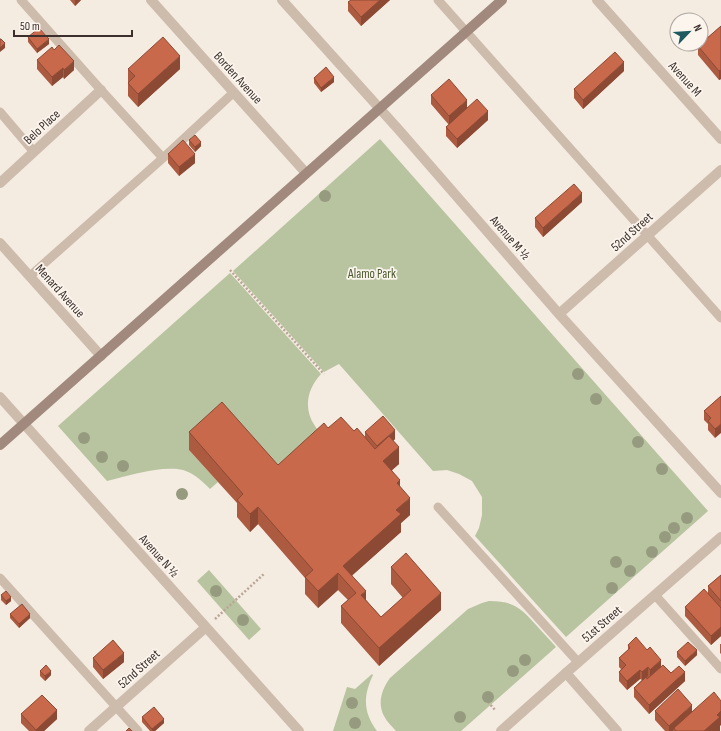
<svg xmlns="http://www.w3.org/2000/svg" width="721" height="731" font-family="'Sofia Sans Condensed',sans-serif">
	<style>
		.green { fill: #b8c4a0 }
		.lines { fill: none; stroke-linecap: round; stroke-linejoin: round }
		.path { stroke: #b9a596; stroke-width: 2.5; stroke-dasharray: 2 2; stroke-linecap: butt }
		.service { stroke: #cdbbac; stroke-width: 9 }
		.minor { stroke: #cdbbac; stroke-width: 10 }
		.tertiary { stroke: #cdbbac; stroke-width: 10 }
		.secondary { stroke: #a18a7d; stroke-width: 10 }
		.tree { fill: #969b7f }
		.wall { fill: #ac5a40 }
		.shaded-wall { fill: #8c4a34 }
		.building { fill: #c8694b; stroke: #8c4a34 }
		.labels { text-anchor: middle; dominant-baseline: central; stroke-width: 3.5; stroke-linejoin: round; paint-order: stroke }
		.street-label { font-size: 13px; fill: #3b302b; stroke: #fbf5ee }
		.park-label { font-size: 13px; fill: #4a5a2e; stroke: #fbf5ee }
	</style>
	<rect width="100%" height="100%" fill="#f4ebe1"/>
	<path class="green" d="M380 139 708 511 566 637 475 536 479 528 482 515V497L472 481 459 474 447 470 433 471 339 364 324 372 233 271Z
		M230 273 321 374C307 389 303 409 315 426 318 431 322 435 326 439L278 482 189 450 218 482 210 489C203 482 194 473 183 470 162 465 128 476 107 481L58 426Z
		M209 570 261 629 249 640 197 581Z
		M489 601C514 601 521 608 537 626 543 633 550 640 556 647L461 731H396C392 726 387 722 384 716 377 703 382 689 390 678L468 609 482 603Z
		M372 674 373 675C363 696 363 712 377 731H333L347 687 355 689Z"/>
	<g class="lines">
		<path class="path" d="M230 270 324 374
			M215 619 265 573
			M488 702 496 711"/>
		<path class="service" d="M21 0 101 90 163 158
			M438 0 721 318
			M0 112 34 152
			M30 276 163 158 233 93
			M438 507 578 662
			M0 578 138 731
			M655 595 721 669"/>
		<path class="minor" d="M151 0 306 173
			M282 0 399 130 559 314 721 493
			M597 0 721 139
			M0 183 101 90
			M0 243 101 356
			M559 314 721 170
			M0 397 299 731
			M566 673 617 731
			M89 731 206 627"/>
		<path class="tertiary" d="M501 731 566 673 721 537"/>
		<path class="secondary" d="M0 445 502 0"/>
	</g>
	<g class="tree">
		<circle cx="325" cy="196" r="6"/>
		<circle cx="578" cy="374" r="6"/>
		<circle cx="596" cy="399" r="6"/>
		<circle cx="84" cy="438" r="6"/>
		<circle cx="638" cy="442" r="6"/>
		<circle cx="102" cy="457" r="6"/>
		<circle cx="123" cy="466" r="6"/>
		<circle cx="662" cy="469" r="6"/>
		<circle cx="182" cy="494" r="6"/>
		<circle cx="687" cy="518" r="6"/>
		<circle cx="674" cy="528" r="6"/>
		<circle cx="665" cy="537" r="6"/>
		<circle cx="652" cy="552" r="6"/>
		<circle cx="616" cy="562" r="6"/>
		<circle cx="630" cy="571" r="6"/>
		<circle cx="612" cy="588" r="6"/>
		<circle cx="216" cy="591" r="6"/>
		<circle cx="243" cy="620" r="6"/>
		<circle cx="525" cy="660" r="6"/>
		<circle cx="513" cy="671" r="6"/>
		<circle cx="488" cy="697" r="6"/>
		<circle cx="352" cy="703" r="6"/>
		<circle cx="460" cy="717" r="6"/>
		<circle cx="355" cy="723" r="6"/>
	</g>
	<path class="wall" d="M70 0H81L75 6Z
		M351 0H390L361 26 348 11V2Z
		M721 26V79L719 80 698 55V46Z
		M28 37 49 44 37 53 28 42Z
		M37 60 74 70 64 79 63 77 52 86 37 69Z
		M128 69H180L138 107 128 96Z
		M624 71 583 109 574 98V89Z
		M314 78 334 82 321 92 314 83Z
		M431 95 467 107 488 120 457 148 446 136V127L449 125 431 104Z
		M189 140 201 146 195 152 189 145Z
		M168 154 195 163 179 176 168 163Z
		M582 202 543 237 535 227V218Z
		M721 396 715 438 708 430V424L704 420V411Z
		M328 428 354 431 365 438V432L395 439 393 441 399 464 392 470 400 487 410 515 401 523V532L352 575 366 600 381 617 403 598 391 584V567L441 610 379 666 341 623V606L348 600 338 590 318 608 305 594V578L258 524 250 532 237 517V503L189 450V432L278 465Z
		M721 575V636L711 645 685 616V607L708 594V586Z
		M1 595 11 601 6 605 1 600Z
		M10 614 30 618 19 628 10 618Z
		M720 644H721V654L720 653Z
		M628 645 661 666 671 673 685 681 649 714 634 697V688L642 680 640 679 627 690 619 681V672L621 669 619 667V658L628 650Z
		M677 652 697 655 685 666 677 657Z
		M93 658 124 662 103 679 93 667Z
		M40 671 51 675 45 681 40 676Z
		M655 711H692L720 726V731H665L655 720Z
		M21 714 57 719 44 731H29L21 723Z
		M142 717 164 723 155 731H150L142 722Z"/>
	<path class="shaded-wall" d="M75 0H81L75 6Z
		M380 0H390L361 26V17Z
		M49 39V44L37 53V49Z
		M5 43V48L0 52V48Z
		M180 56V69L138 107V94Z
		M74 61V70L64 79V70Z
		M624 62V71L583 109V100Z
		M63 68V77L52 86V77Z
		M721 70V79L719 80V71Z
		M334 77V82L321 92V88Z
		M467 100V108L449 125V116Z
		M488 111V120L457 148V139Z
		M201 142V146L195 152V147Z
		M195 154V163L179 176V167Z
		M582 193V202L543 237V228Z
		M721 424V433L715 438V429Z
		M395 430V439L377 455V446Z
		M399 447V464L383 478V461Z
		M400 480V497L397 483Z
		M410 498V515L401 523V532L346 581 343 566 396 510Z
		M258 507V524L250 532V514Z
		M338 573V590L318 608V591Z
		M366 591V608L361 595Z
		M441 593V610L379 666V648Z
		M11 597V601L6 605V601Z
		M30 614V618L19 628V624Z
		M721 627V636L711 645V636Z
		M697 650V655L685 666V661Z
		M124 653V662L103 679V670Z
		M661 660V669L650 679V670Z
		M648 667V676L642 681V672Z
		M640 670V679L627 690V681Z
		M51 671V675L45 681V676Z
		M685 672V681L649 714V705Z
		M692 705V714L674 728 673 731H669V726Z
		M57 710V719L44 731H36V730Z
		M721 711V725L720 726V731H704L717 715Z
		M164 719V723L155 731H152V729Z"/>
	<path class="building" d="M351 0H380L361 17 348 2Z
		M721 26V70L719 71 698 46Z
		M39 28 49 39 37 49 28 37Z
		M163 37 180 56 138 94 128 83 135 76 128 69Z
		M0 39H1L5 43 0 48Z
		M59 45 74 61 64 70 63 68 52 77 37 60 52 47 54 50Z
		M615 52 624 62 583 100 574 89Z
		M326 67 334 77 321 88 314 78Z
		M449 79 467 100 449 116 431 95Z
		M477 99 488 111 457 139 446 127Z
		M195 135 201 142 195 147 189 140Z
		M183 140 195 154 179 167 168 154Z
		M574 184 582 193 543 228 535 218Z
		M721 396V424L715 429 708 421 711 418 704 411Z
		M222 402 278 465 324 423 328 428 341 417 354 431 357 428 375 449 389 436 399 447 383 461 400 480 397 483 410 498 396 510 401 514 343 566 366 591 361 595 381 617 411 590 391 567 406 553 441 593 379 648 341 606 356 593 338 573 318 591 305 577 313 570 258 507 250 514 237 500 243 494 189 432Z
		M383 416 395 430 377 446 365 432Z
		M721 575V601L708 586Z
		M704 589 721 608V627L711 636 685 607Z
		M6 591 11 597 6 601 1 595Z
		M22 604 30 614 19 624 10 614Z
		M636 637 647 650 650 647 661 660 650 670 648 667 642 672 640 670 627 681 619 672 626 665 619 658 630 648 628 645Z
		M113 640 124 653 103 670 93 658Z
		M688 642 697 650 685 661 677 652Z
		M46 665 51 671 45 676 40 671Z
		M663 665 671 673 679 666 685 672 649 705 634 688 646 677 647 679Z
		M678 689 692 705 669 726 655 711Z
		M714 692 721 701V711L717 715 720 717 704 731H676L674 728Z
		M42 695 57 710 36 730 21 714Z
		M154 707 164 719 152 729 142 717Z
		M129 728 132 731H126Z"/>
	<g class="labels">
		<g class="street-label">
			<text transform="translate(238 78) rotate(48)">Borden Avenue</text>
			<text transform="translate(685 79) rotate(48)">Avenue M</text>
			<text transform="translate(42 127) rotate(-43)">Belo Place</text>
			<text transform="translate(632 232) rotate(-42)">52nd Street</text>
			<text transform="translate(510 238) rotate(49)">Avenue M ½</text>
			<text transform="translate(60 291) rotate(48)">Menard Avenue</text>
			<text transform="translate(159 556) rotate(48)">Avenue N ½</text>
			<text transform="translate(602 624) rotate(-41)">51st Street</text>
			<text transform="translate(139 669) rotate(-42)">52nd Street</text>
		</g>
		<g class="park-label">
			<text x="372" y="274">Alamo Park</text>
		</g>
	</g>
	<g transform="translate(689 32) rotate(65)"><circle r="19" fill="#fbf5ee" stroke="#aea6a0"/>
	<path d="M0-3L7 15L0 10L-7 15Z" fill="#1f5a5e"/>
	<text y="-6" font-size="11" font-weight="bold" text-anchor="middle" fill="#3b302b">N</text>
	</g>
	<path d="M14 30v6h118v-6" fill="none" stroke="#3b302b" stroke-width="2"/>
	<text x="20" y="30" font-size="12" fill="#3b302b" stroke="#fbf5ee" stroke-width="3" paint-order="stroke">50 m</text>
</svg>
